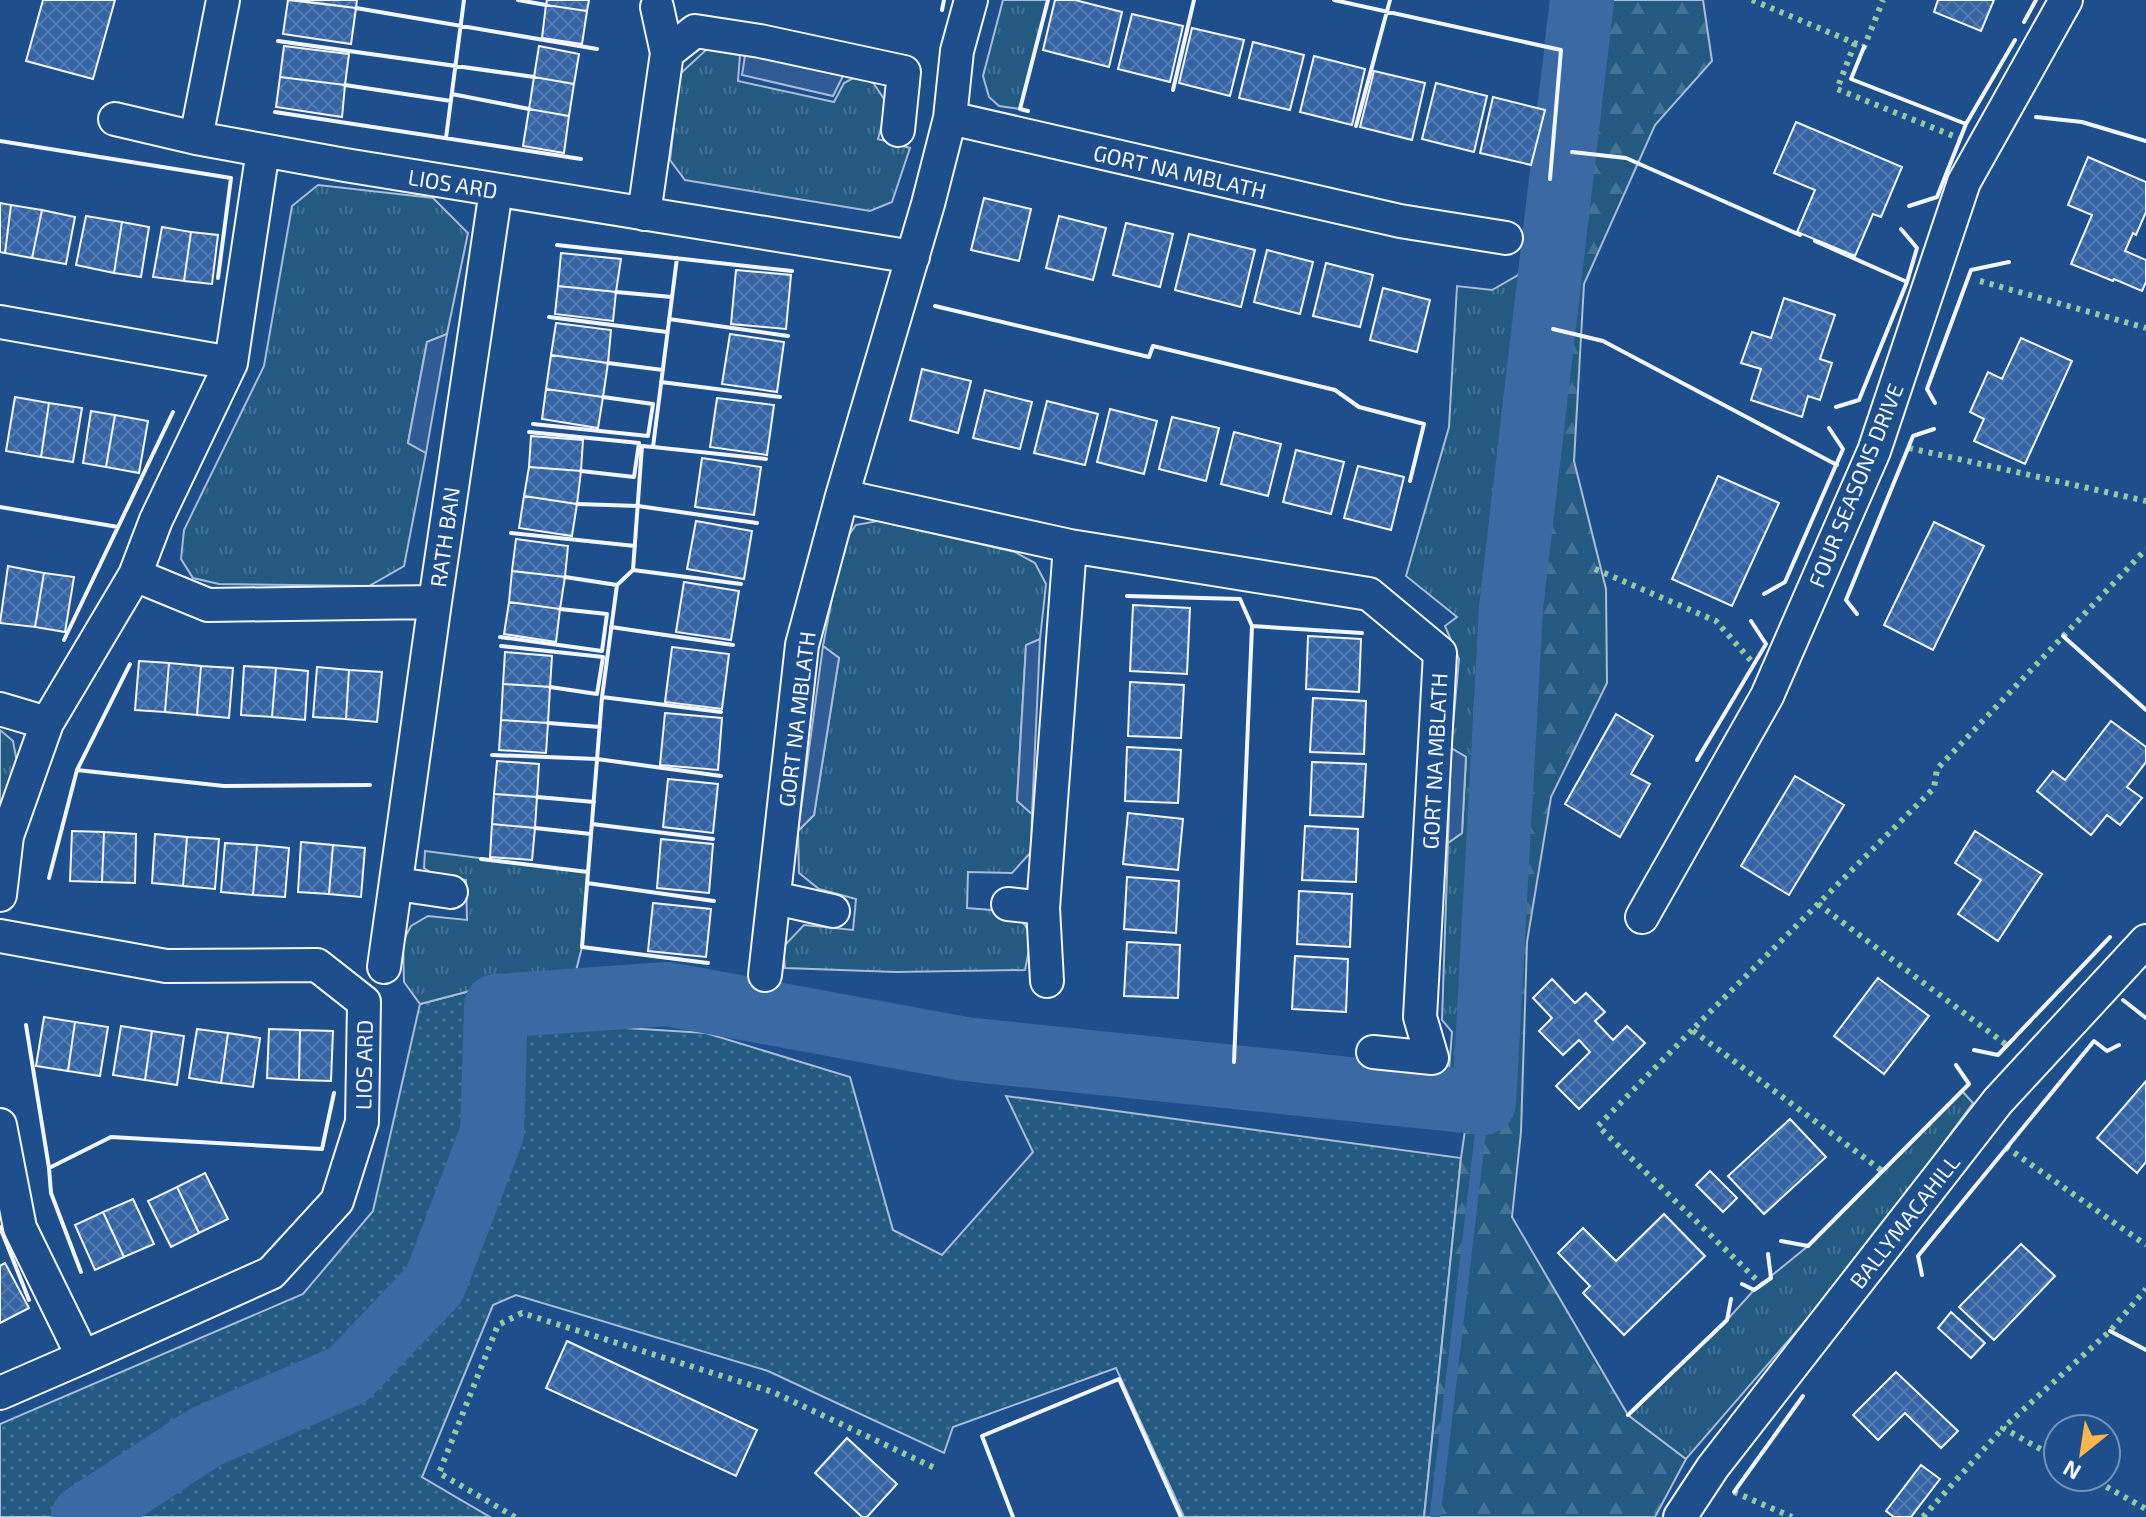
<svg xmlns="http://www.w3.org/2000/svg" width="2146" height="1517" font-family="'Exo 2',sans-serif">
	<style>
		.grass { fill: url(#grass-dots); stroke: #a8bbd7; stroke-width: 2 }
		.forest { fill: url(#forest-firs); stroke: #a8bbd7; stroke-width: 2 }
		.park { fill: url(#park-tufts); stroke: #a8bbd7; stroke-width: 2 }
		.parking { fill: #305b95; stroke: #a8bbd7; stroke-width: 2 }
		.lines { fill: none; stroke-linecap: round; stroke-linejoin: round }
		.stream { stroke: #3b69a3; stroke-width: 11 }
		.river { stroke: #3b69a3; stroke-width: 64 }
		.building { fill: url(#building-cross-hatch); stroke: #f2f6ff; stroke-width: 2 }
		.street-casing { stroke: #f2f6ff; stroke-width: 36 }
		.street { stroke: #1f4e8c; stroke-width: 32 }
		.hedge { stroke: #97c8a6; stroke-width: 6; stroke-dasharray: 4 6; stroke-linecap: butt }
		.wall { stroke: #f2f6ff; stroke-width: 4 }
		.labels { text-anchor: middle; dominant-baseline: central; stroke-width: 6; stroke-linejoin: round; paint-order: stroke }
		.street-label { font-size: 22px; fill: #f2f6ff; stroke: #1f4e8c }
	</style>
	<defs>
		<pattern id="grass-dots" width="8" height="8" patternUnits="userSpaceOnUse" patternTransform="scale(2)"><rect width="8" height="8" fill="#245a82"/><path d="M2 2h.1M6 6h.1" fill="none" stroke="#447295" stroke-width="1.8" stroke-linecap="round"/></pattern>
		<pattern id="forest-firs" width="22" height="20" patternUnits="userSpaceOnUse" patternTransform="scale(2)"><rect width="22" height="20" fill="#245a82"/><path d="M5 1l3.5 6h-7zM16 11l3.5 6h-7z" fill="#447295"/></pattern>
		<pattern id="park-tufts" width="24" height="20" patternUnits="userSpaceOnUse" patternTransform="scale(2)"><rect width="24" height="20" fill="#245a82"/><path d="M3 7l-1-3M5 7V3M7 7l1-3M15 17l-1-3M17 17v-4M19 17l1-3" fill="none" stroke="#447295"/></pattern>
		<pattern id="building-cross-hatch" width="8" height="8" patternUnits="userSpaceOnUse" patternTransform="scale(2)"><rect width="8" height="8" fill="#3563a3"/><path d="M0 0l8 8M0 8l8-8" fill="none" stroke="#537ab1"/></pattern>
	</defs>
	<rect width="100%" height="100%" fill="#1f4e8c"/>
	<path class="grass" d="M531 975 529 1022 706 1033 850 1077 893 1230 942 1255 1033 1152 1006 1096 1461 1158 1424 1517H1184L1116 1368 953 1427 944 1453 768 1371 516 1295 493 1305 422 1477 490 1517H0V1424L303 1294 373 1211 420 1004Z"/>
	<path class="forest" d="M1565 0H1703L1712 61 1655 125 1584 284 1574 461 1606 589 1607 683 1551 797 1527 942 1521 1132 1512 1217 1628 1415 1686 1459 1655 1517H1424L1461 1158 1471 1088Z"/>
	<path class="park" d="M1003 0H1048L1020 109 999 106 989 97 983 76Z
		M707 49 740 55 738 81 834 102 844 83 859 75 874 84 888 105 878 139 910 148 892 202 870 211 685 180 670 160 680 74Z
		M318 185 433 198 468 233 447 334 427 342 408 443 426 453 404 566 369 586 219 584 193 578 181 559 184 530 264 366 292 206Z
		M1549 204 1461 1085 1345 1072 1347 1064 1449 1070 1452 1032 1442 1020 1448 843 1462 833 1466 757 1451 748 1459 659 1445 626 1457 617 1406 576 1449 427 1457 286 1492 290 1518 275 1532 238 1530 209Z
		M878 521 1015 552 1035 563 1046 584 1040 639 1026 646 1017 800 1032 814 1031 852 1012 873 968 872 967 908 1004 911 1020 918 1032 936 1025 970 896 972 785 968 783 947 804 925 853 930 856 899 819 889 799 873 798 831 814 815 839 658 823 646 842 544 856 525Z
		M0 730 13 741 18 768 0 811Z
		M425 851 588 872 582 947 574 979 531 975 420 1004 404 982 403 941 411 926 428 916 467 920 466 880 437 877 424 868Z
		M1962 1091 1973 1103 1851 1268 1686 1459 1628 1415 1727 1320 1754 1290 1808 1246Z"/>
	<path class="parking" d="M746 49 844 74 833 96 742 75Z
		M447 334 426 453 408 443 427 342Z
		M1040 639 1032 814 1017 801 1026 645Z
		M823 646 839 658 814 815 798 831Z
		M1451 748 1466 757 1462 833 1448 843Z"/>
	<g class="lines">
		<path class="stream" d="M1435 1517 1484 1103"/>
		<path class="river" d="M83 1517 205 1437 348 1375 434 1285 492 1133 496 1006 667 994 965 1049 1484 1103 1511 608 1582 0"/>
	</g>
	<path class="building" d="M43 0H115L93 79 26 61Z
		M288 0 356 8 351 44 283 34Z
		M294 0H357L356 8Z
		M547 0H589L587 11 546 5Z
		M1055 0H1075L1122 12 1109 67 1043 50Z
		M1938 0H1994L1981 31 1934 12Z
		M546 5 587 11 582 44 542 38Z
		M1132 14 1183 26 1170 82 1118 69Z
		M1192 28 1244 40 1230 96 1179 83Z
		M1253 42 1304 55 1290 110 1239 98Z
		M284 46 349 54 345 85 280 77Z
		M539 46 579 54 574 84 534 77Z
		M1314 56 1365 69 1352 125 1300 112Z
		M1374 71 1425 83 1412 140 1360 127Z
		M280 77 345 85 342 117 276 107Z
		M534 77 574 84 569 116 529 109Z
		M1436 83 1487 96 1474 152 1422 139Z
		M1493 97 1545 110 1531 165 1480 153Z
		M529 109 569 116 564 153 523 146Z
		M1796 122 1902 167 1881 217 1873 214 1855 256 1797 232 1815 190 1774 173Z
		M2088 157 2146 182V212L2136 235 2133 233 2125 251 2146 260V282L2142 291 2114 279 2113 281 2071 264 2092 215 2068 205Z
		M984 198 1031 209 1019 261 971 250Z
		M0 203 11 205 5 253 0 252Z
		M11 205 42 210 32 258 5 253Z
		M42 210 75 217 66 264 32 258Z
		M86 216 122 222 114 273 76 265Z
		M1059 216 1106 228 1093 280 1046 268Z
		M122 222 149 227 141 277 114 273Z
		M1126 223 1173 234 1160 287 1113 275Z
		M162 227 191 232 184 281 153 277Z
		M191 232 218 235 212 284 184 281Z
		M1189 234 1255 250 1241 307 1175 290Z
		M1267 250 1313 262 1300 314 1254 302Z
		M561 253 621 259 616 292 558 286Z
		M1326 263 1373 275 1360 327 1313 316Z
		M736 270 791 275 786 329 731 324Z
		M558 286 616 292 613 321 555 314Z
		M1383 288 1430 300 1417 352 1370 340Z
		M1784 298 1835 315 1820 359 1832 363 1820 400 1808 396 1802 417 1751 400 1761 369 1741 363 1752 332 1771 338Z
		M556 323 611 330 608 363 551 355Z
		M730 334 784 342 777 392 722 384Z
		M2021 338 2072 361 2025 464 1974 441 1984 419 1970 412 1988 372 2002 379Z
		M551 355 608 363 603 397 546 389Z
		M922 369 971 381 958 433 910 420Z
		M546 389 603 397 598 428 542 419Z
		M985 390 1032 402 1020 449 973 438Z
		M15 397 49 403 41 457 6 451Z
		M717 398 774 405 767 455 710 447Z
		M1047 401 1098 414 1085 465 1034 453Z
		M49 403 82 408 73 462 41 457Z
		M1110 409 1157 421 1144 474 1097 462Z
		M91 411 115 415 106 467 83 463Z
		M115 415 148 421 139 473 106 467Z
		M1172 417 1219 428 1206 481 1159 469Z
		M1234 432 1281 444 1268 496 1221 484Z
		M531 436 583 440 581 471 529 467Z
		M1296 450 1344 462 1331 514 1283 502Z
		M702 458 761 467 754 515 695 507Z
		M1358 466 1404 477 1391 530 1344 518Z
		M529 467 581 471 577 504 524 496Z
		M1718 476 1779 503 1732 606 1672 579Z
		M524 496 577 504 572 536 519 528Z
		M696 521 752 531 744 579 687 569Z
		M1934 522 1984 546 1933 650 1884 625Z
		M516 539 568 546 565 577 512 571Z
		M8 566 44 573 35 627 0 623Z
		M512 571 565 577 560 609 509 602Z
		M44 573 74 577 65 632 35 627Z
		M684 582 739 591 731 640 676 632Z
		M509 602 560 609 556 642 504 634Z
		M1133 605 1190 608 1187 674 1130 671Z
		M1308 636 1361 639 1359 692 1306 689Z
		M672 647 729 654 722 709 665 702Z
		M505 652 552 656 550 687 503 684Z
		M139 661 169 663 165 712 135 710Z
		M169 663 201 666 197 715 165 712Z
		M201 666 233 668 229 718 197 715Z
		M244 666 276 668 272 717 241 715Z
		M317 667 349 670 346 719 313 717Z
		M276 668 308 671 305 720 272 717Z
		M349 670 382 672 377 722 346 719Z
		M1130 682 1184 685 1181 738 1128 736Z
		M503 684 550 687 548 723 501 720Z
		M1313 698 1366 701 1364 754 1310 752Z
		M665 713 722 718 718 770 660 765Z
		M1616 714 1653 736 1631 774 1650 784 1620 837 1565 804Z
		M501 720 548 723 546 753 499 750Z
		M2111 721 2146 747V762L2127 787 2142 798 2120 825 2107 815 2091 835 2037 791 2053 771 2065 780Z
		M1127 747 1181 750 1178 803 1125 801Z
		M497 761 539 764 537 797 494 794Z
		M1312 762 1366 764 1363 817 1310 815Z
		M1795 776 1844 805 1789 895 1741 866Z
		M668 779 718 784 713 833 663 827Z
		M494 794 537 797 535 828 492 824Z
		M1128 813 1183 819 1178 870 1123 864Z
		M492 824 535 828 532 860 490 857Z
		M1305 826 1358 829 1356 882 1302 880Z
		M72 831 104 832 102 882 70 881Z
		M1975 831 2042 874 1998 941 1958 914 1981 880 1955 863Z
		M104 832 136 834 135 883 102 882Z
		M155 834 187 837 183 886 152 883Z
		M187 837 219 839 215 889 183 886Z
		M661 839 713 844 709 893 657 888Z
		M301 842 333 845 329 894 298 892Z
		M225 843 257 845 253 895 221 892Z
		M257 845 289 848 285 897 253 895Z
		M333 845 365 848 361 897 329 894Z
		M1127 877 1179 881 1176 933 1124 929Z
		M1299 891 1352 894 1350 947 1297 944Z
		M653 903 711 909 706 957 648 951Z
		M1127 942 1180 945 1178 998 1124 996Z
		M1295 956 1348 959 1346 1012 1292 1009Z
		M1878 978 1929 1016 1884 1074 1834 1036Z
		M1552 979 1575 1003 1586 993 1605 1012 1595 1021 1613 1040 1627 1026 1645 1043 1579 1109 1556 1086 1590 1052 1579 1040 1563 1055 1539 1031 1552 1018 1533 998Z
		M44 1017 75 1022 68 1071 36 1066Z
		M75 1022 108 1027 100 1076 68 1071Z
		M121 1026 152 1031 145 1080 113 1075Z
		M197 1029 228 1033 221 1083 189 1078Z
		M269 1029 300 1030 299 1080 267 1078Z
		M300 1030 333 1031 331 1081 299 1080Z
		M152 1031 184 1036 177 1085 145 1080Z
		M228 1033 260 1038 253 1087 221 1083Z
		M2146 1081V1162L2137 1173 2097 1138Z
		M1790 1119 1826 1157 1764 1214 1728 1176Z
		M1710 1171 1737 1198 1723 1212 1696 1185Z
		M205 1173 228 1219 199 1233 177 1187Z
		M177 1187 199 1233 171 1247 148 1201Z
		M133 1199 154 1244 124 1257 103 1212Z
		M103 1212 124 1257 95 1270 75 1225Z
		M1664 1214 1705 1256 1624 1335 1583 1293 1590 1286 1558 1253 1583 1228 1616 1261Z
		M2021 1244 2055 1276 1994 1340 1959 1307Z
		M5 1263 29 1308 0 1323V1266Z
		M1951 1312 1985 1343 1971 1358 1938 1328Z
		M567 1341 757 1430 736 1476 546 1388Z
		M1896 1372 1958 1431 1941 1448 1905 1413 1878 1440 1853 1415Z
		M847 1438 897 1484 867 1517H862L815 1473Z
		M1921 1465 1940 1479 1911 1517H1894L1886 1511Z"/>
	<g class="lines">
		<g class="street-casing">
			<path id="street" d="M223 0 196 138 345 165 913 257
				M971 0 957 51 950 118 1400 221 1506 238
				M657 7 667 53
				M950 118 928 204 842 496 1070 546 1369 594 1440 653 1420 1017 1432 1058 1373 1052
				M115 119 196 138
				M644 214 667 53 695 31 760 41 904 72 898 130
				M0 322 231 363 263 150
				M135 575 208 605 435 602
				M0 709 47 723
				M397 884 451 892
				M0 895 7 836 47 723 135 575 156 520 231 363
				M775 898 833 911
				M1008 904 1043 908
				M1642 917 1767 696 1874 451 1964 182 2066 0
				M0 936 166 966 317 965 364 1002 362 1122 337 1201 271 1273 83 1357
				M384 967 435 602 496 190
				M765 975 802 645 842 496
				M1047 981 1043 908 1070 546
				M0 1125 20 1228 83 1357 0 1393
				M1680 1517 1713 1467 1998 1101 2146 941"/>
		</g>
		<use href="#street" class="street"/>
		<path class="hedge" d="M1752 0 1864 47 1883 0
			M1855 43 1837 89 1961 139
			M1980 281 2146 328
			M1909 448 2146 501
			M1595 569 1716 621 1754 664
			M1818 904 2008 1046
			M1692 1030 1598 1126 1762 1285
			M2006 1147 2146 1245
			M1881 1170 1692 1030 1934 788 1937 769 2146 549
			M2058 1459 2003 1428 2110 1331 2146 1289
			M2089 1477 2146 1509
			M1734 1492 1792 1517
			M515 1517 439 1473 498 1325 522 1313 773 1392 937 1469
			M1923 1517 2003 1428"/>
		<path class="wall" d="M518 0 546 5
			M1334 0 1561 50 1550 179
			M356 8 597 49
			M942 10 944 0
			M2024 22 2036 0
			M278 41 534 77
			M1864 47 1851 79 1966 124 2015 40
			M345 85 451 101
			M1173 90 1194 0
			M452 94 529 109
			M1028 111 1020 109 1048 0
			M275 112 581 159
			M2036 117 2082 122 2146 141
			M1356 126 1390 0
			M446 138 464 0
			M0 141 231 178 218 278
			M1572 152 1626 158 1800 235
			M1909 206 1937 197 1966 124
			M1901 229 1917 248 1907 282
			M1815 241 1907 282 1859 400 1836 407
			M557 245 792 271
			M677 258 653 447 642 446 633 570 617 585 602 697 582 947 708 963
			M616 292 672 297
			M935 306 1149 357 1153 346 1335 390 1359 407 1424 424 1410 481
			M549 317 667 332
			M669 319 788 336
			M1553 329 1603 341 1837 465
			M608 363 663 370
			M661 382 780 397
			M1935 403 1927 389 1971 270 2009 262
			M533 424 648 436 653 404 603 397
			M529 432 639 443 634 477 581 471
			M653 447 766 459
			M577 504 638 506 757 523
			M0 507 118 527
			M511 533 635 546
			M633 570 741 584
			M565 577 617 585
			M1764 594 1785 582 1843 449 1829 428
			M1127 596 1240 599 1252 626
			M1857 614 1846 600 1913 436 1934 429
			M611 627 733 645
			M2063 636 2146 710
			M500 637 602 651 607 614 560 609
			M64 640 173 412
			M501 646 603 657 597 694 550 687
			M602 697 721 712
			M548 723 600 727
			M492 755 597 759 721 776
			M1697 760 1766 644 1751 621
			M77 770 224 786 370 785
			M537 797 594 802
			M592 824 713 839
			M535 828 591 834
			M481 859 588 872
			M49 878 77 770 130 664
			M587 883 714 901
			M2123 1000 2146 1018
			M26 1025 49 1168
			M1974 1050 1998 1055 2110 937
			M1234 1062 1252 626 1362 633
			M0 1227 29 1300
			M1781 1241 1808 1246 1969 1084 1956 1065
			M81 1272 51 1193 49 1168 111 1137 322 1149 334 1093
			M1922 1275 1918 1256 2094 1041 2107 1051 2119 1045
			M1742 1284 1754 1290 1771 1278 1768 1254
			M2110 1331 2146 1350
			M1628 1415 1727 1320 1731 1299
			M1734 1492 1803 1396
			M1013 1517 982 1436 1119 1379 1181 1517"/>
	</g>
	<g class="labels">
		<g class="street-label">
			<text transform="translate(1180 171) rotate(13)">GORT NA MBLATH</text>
			<text transform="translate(453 183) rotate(9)">LIOS ARD</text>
			<text transform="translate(1855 485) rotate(-68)">FOUR SEASONS DRIVE</text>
			<text transform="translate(444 537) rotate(-82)">RATH BAN</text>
			<text transform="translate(796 719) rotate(-83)">GORT NA MBLATH</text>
			<text transform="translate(1434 761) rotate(-87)">GORT NA MBLATH</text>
			<text transform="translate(363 1065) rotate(-89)">LIOS ARD</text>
			<text transform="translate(1904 1221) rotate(-52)">BALLYMACAHILL</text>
		</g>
	</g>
	<g transform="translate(2082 1453) rotate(210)"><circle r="38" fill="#1f4e8c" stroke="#7391ba" stroke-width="2"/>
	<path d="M0-6L14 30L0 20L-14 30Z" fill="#ffb74d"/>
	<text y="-12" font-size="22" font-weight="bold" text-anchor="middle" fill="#f2f6ff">N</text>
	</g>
</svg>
